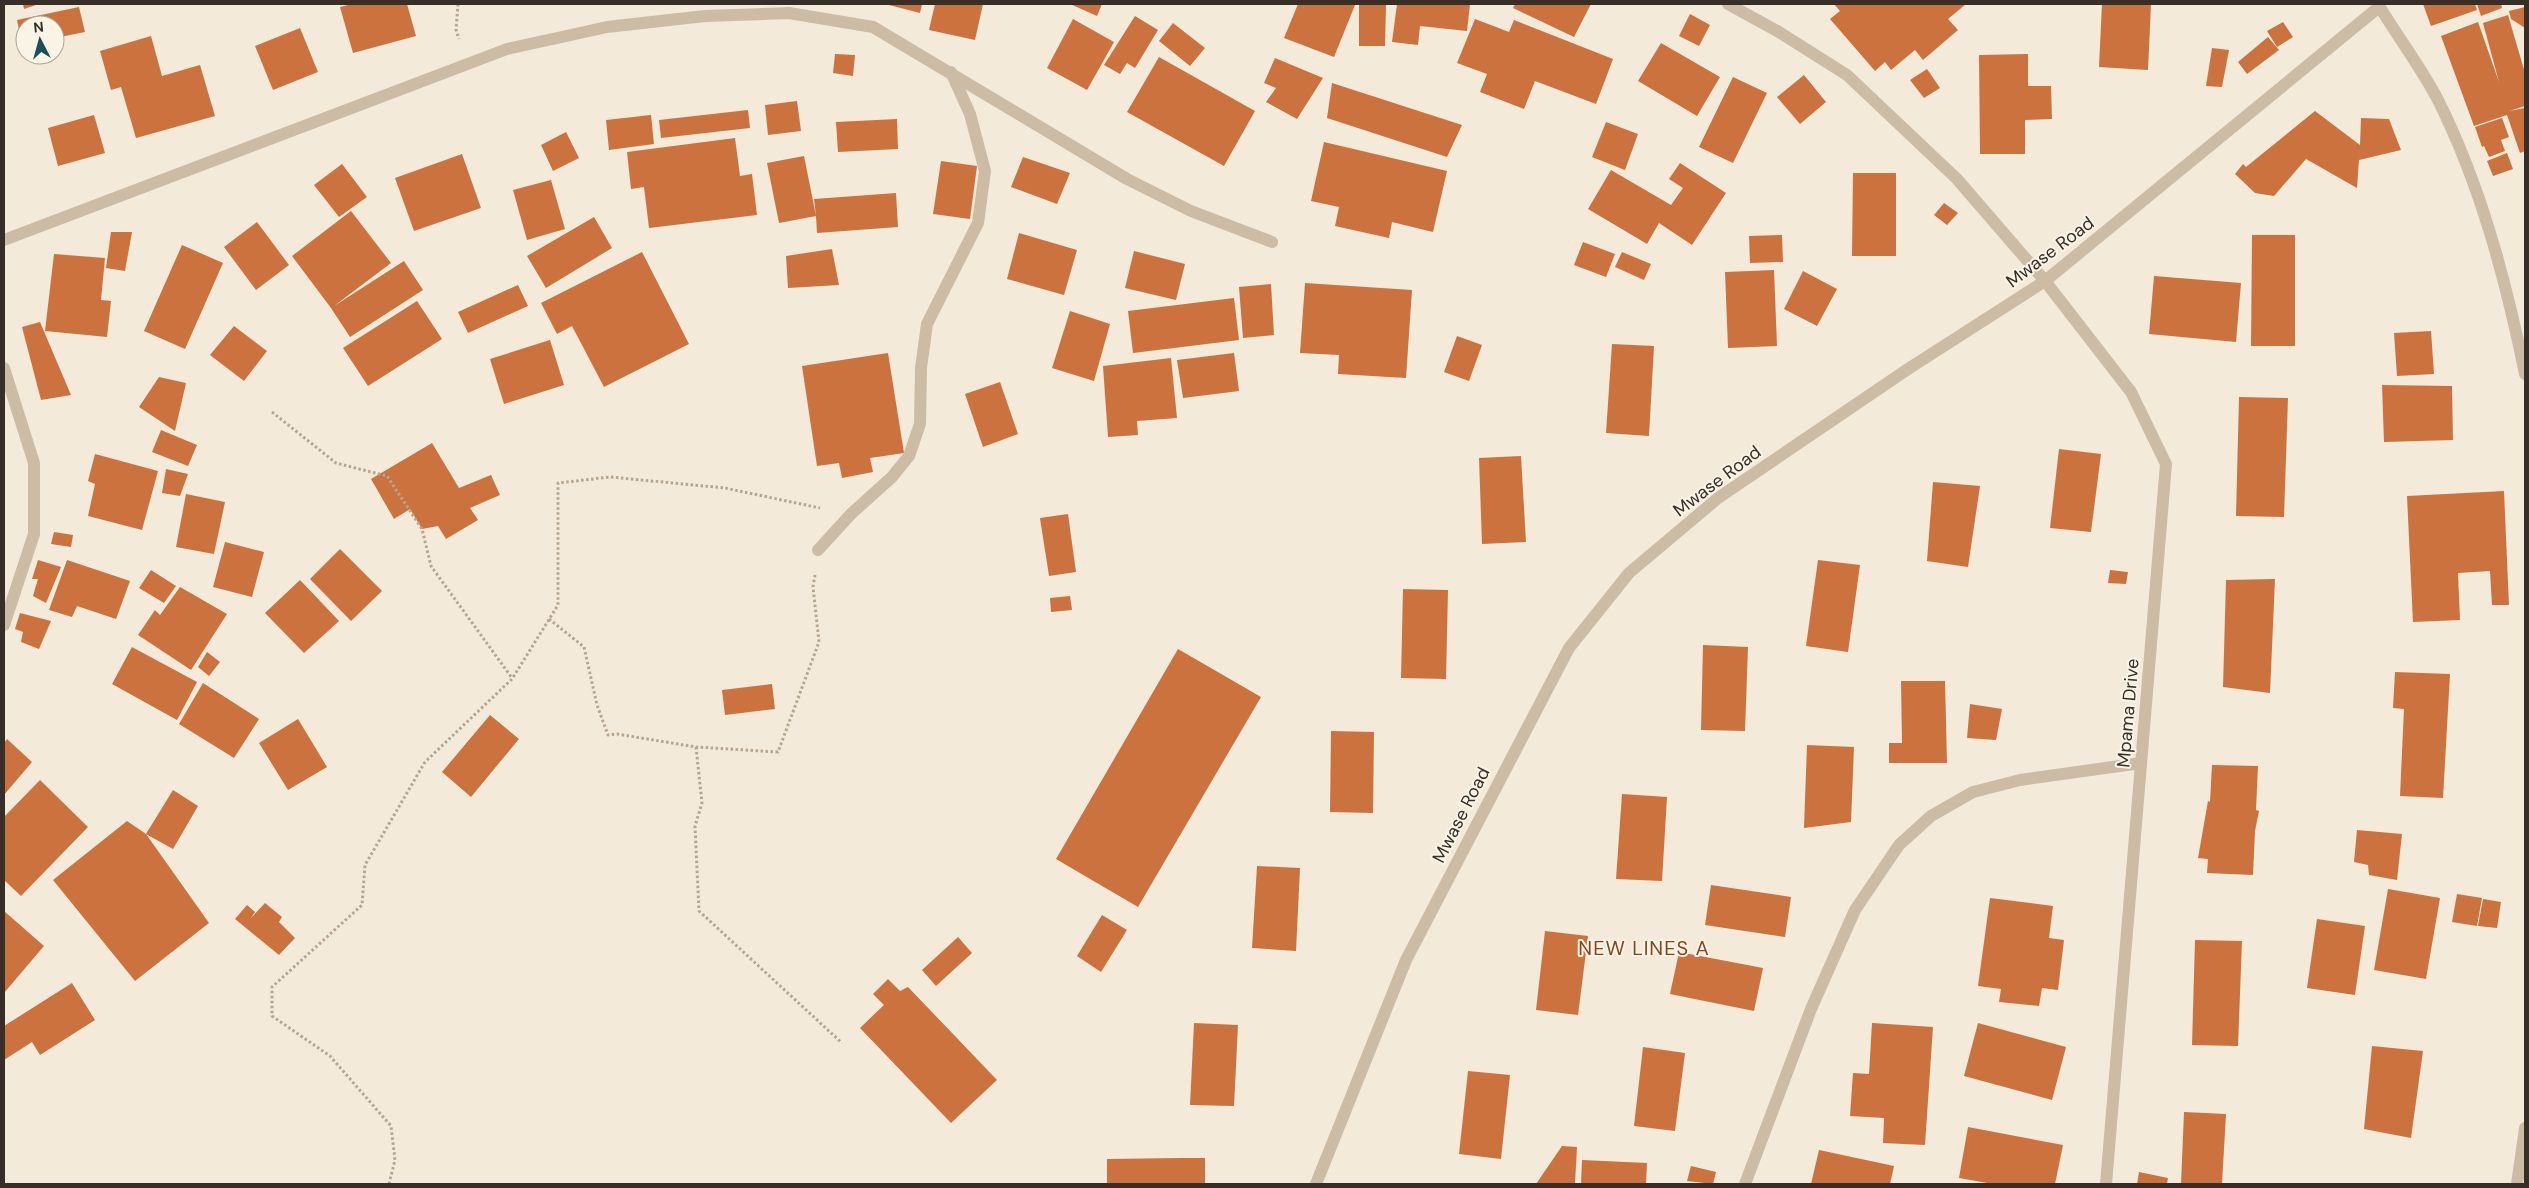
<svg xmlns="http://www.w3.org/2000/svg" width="2529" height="1188" font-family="'DM Sans',sans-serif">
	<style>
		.building { fill: #cc723f }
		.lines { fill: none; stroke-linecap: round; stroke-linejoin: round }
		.path { stroke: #b7a68f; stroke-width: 3; stroke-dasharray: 2.5 2.5; stroke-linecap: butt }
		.minor { stroke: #ccbba5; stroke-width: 12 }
		.tertiary { stroke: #ccbba5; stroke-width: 12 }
		.labels { text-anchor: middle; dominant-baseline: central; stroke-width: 4; stroke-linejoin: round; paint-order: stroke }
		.street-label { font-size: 18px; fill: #372e27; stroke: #faf4e7 }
		.quarter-label { font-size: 20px; letter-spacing: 1px; fill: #8a431c; stroke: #faf4e7 }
	</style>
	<rect width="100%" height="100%" fill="#f3eada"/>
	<path class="building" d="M23 4H39L24 9Z
		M352 4H407L416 36 353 53 340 7Z
		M885 4H922L920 13Z
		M935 4H983L975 40 929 30Z
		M1070 4H1102L1097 16Z
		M1298 4 1355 5 1334 57 1284 38Z
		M1397 4H1470L1467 31 1420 26 1418 45 1392 42Z
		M1515 4H1591L1574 37 1513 8Z
		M1834 4H1966L1948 19 1958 30 1923 60 1915 50 1891 70 1885 62 1875 71 1830 19 1840 11Z
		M2102 4H2151L2148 70 2099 67Z
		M2423 4H2475L2477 10 2431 26Z
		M2477 4H2501L2502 8 2481 16Z
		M1359 5H1386L1385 46H1359Z
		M79 7 85 32 55 38V25H25V44L22 45 17 20Z
		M2525 7V28L2511 19 2509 11Z
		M1690 14 1710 25 1699 46 1679 36Z
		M2508 15 2525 73V106L2509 111 2525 108V151L2520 153 2507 115 2474 126 2441 36 2478 22 2499 82 2483 23Z
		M1135 16 1158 30 1135 68 1127 63 1120 74 1104 65Z
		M1073 19 1114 42 1087 90 1047 68Z
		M1475 19 1509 32 1514 20 1613 59 1596 104 1535 81 1524 109 1480 92 1487 74 1457 63Z
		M2283 22 2293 37 2277 47 2267 31Z
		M1173 23 1205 48 1190 66 1159 41Z
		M300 28 318 72 273 90 255 46Z
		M151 36 162 76 200 65 215 116 136 138 121 87 111 90 100 51Z
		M2268 37 2279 50 2247 74 2238 62Z
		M1661 43 1720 77 1697 116 1638 81Z
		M2212 48 2229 50 2222 87 2206 86Z
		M835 54 855 55 853 76 833 73Z
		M2028 54V86H2051L2052 119 2025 120V154H1980L1979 55Z
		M1159 57 1255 111 1224 166 1127 112Z
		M1275 58 1323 78 1297 119 1266 102 1276 88 1264 83Z
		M1927 69 1940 88 1924 98 1910 80Z
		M1804 75 1826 102 1800 124 1777 97Z
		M1733 77 1767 93 1733 163 1699 147Z
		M1332 83 1462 125 1447 157 1327 118Z
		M797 101 801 131 768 135 765 105Z
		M748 110 750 128 661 138 659 120Z
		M2315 111 2360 145 2361 118 2389 119 2401 150 2359 160 2357 188 2306 159 2274 196 2255 193 2235 174 2243 164 2246 167Z
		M94 115 105 153 58 166 48 128Z
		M651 115 654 144 609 150 606 120Z
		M2502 118 2509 137 2501 140 2505 151 2489 157 2484 146 2482 147 2475 127Z
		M897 119 898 149 838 152 836 122Z
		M1606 122 1638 134 1625 170 1592 157Z
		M566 132 579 158 553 171 541 145Z
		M735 138 740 176 752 174 757 215 649 228 644 187 631 189 627 152Z
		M1324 142 1447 171 1433 232 1392 222 1389 238 1335 226 1339 207 1311 201Z
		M2507 153 2513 169 2493 176 2487 161Z
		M462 154 481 208 414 231 395 178Z
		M804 156 816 216 814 199 896 193 898 227 817 233 816 216 779 223 767 163Z
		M1023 157 1070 173 1057 204 1011 187Z
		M941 161 977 166 970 219 933 214Z
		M1680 163 1726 193 1692 245 1659 223 1647 244 1588 209 1611 170 1671 205 1683 188 1669 179Z
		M342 164 367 197 339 217 314 185Z
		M1853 173H1896V256H1852Z
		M551 180 565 229 527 240 513 190Z
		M1944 203 1958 213 1947 225 1934 215Z
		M351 211 391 263 334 306 404 261 423 290 350 337 331 308 292 256Z
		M594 217 612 248 546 288 527 256Z
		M257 222 289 265 256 290 224 247Z
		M111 232H132L125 271 106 268Z
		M1019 233 1077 250 1064 295 1007 279Z
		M1782 235 1783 262 1750 263 1749 236Z
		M2252 235H2295V346H2251Z
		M1583 242 1615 254 1606 277 1574 265Z
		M182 245 223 263 185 349 144 331Z
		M832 249 839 285 788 288 786 256Z
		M1134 251 1185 264 1176 300 1125 288Z
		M642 252 689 344 604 387 572 326 557 334 541 303Z
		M1622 252 1651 264 1644 280 1615 267Z
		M54 254 105 258 101 300 111 301 107 337 45 331Z
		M1774 270 1777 346 1728 348 1725 272Z
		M1803 271 1837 289 1817 326 1784 309Z
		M2154 276 2241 283 2236 342 2149 334Z
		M1305 283 1412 290 1406 378 1338 374 1339 355 1300 353Z
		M1271 284 1274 335 1243 338 1239 287Z
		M518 285 528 306 468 333 458 312Z
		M1234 298 1239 340 1133 353 1128 311Z
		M417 301 442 339 368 386 343 348Z
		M1070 311 1110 324 1094 381 1052 368Z
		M40 322 71 395 41 400 22 327Z
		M234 326 267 351 244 381 210 355Z
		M2431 331 2434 374 2397 376 2394 333Z
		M1457 336 1482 345 1469 381 1444 372Z
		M550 340 564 385 504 404 490 359Z
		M1612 344 1654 346 1649 436 1606 433Z
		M888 353 904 453 870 458 873 472 842 478 839 463 817 466 802 366Z
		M1234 353 1239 391 1183 398 1177 360Z
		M1171 358 1177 418 1137 421 1138 435 1108 437 1103 366Z
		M159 377 186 383 175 431 139 407Z
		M1000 382 1018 434 983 447 965 394Z
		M2382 385 2452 386 2453 440 2384 442Z
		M2239 397 2288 398 2284 517 2236 516Z
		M161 430 197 445 188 466 152 452Z
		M432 443 459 488 491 475 500 495 470 508 478 520 446 539 438 526 422 529 410 509 394 519 371 479Z
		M2059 449 2101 454 2091 532 2050 528Z
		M95 454 158 471 142 530 88 516 95 484 88 481Z
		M1521 456 1526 542 1482 544 1479 458Z
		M166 469 188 474 180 496 162 493Z
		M1933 482 1980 486 1968 567 1927 561Z
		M2504 491 2509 605H2492L2490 571 2458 573 2460 620 2413 622 2407 496Z
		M186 494 225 502 214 554 176 547Z
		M1068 514 1076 572 1049 576 1040 518Z
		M54 532 73 535 71 547 51 544Z
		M225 542 264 552 252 597 213 587Z
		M340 549 382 591 351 621 310 579Z
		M38 560 61 567 46 603 33 596 38 579H32Z
		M67 560 130 581 116 619 77 606 72 617 49 610Z
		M1818 560 1860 565 1848 652 1806 646Z
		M151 570 176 586 164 603 139 588Z
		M2110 570 2128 572 2126 584 2108 583Z
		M2275 579 2270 693 2223 687 2226 580Z
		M300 580 339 621 304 653 265 613Z
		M180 587 227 614 191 670 138 635 155 610 160 615Z
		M1403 589 1448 590 1446 679 1401 678Z
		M1070 596 1072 610 1051 612 1050 598Z
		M20 613 51 621 39 649 21 642 23 632 15 629Z
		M1703 645 1748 647 1745 731 1701 730Z
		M132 647 197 682 177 720 112 684Z
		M1178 649 1261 697 1138 907 1056 859Z
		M207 652 220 662 209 676 198 667Z
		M2395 672 2450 674 2443 798 2400 796 2404 709 2393 708Z
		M1901 681H1945L1947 763H1889V743H1902Z
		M203 683 259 719 234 758 179 724Z
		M772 684 775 709 725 715 722 690Z
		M1970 704 2002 709 1996 740 1967 738Z
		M490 715 519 739 471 797 442 772Z
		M298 719 327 767 288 790 259 743Z
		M1331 731 1374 732 1373 813 1330 812Z
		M7 739 32 762 4 795V743Z
		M1807 745 1854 747 1851 822 1804 828Z
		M2212 765 2258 766 2256 810 2259 811 2255 831 2253 875 2207 873 2208 859 2198 858 2208 801 2210 802Z
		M40 780 88 827 21 896 4 880V817Z
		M173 790 198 806 173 849 146 834Z
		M1622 794 1667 797 1662 881 1616 879Z
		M127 821 146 834 209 923 135 981 53 880Z
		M2357 830 2402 834 2397 880 2369 875 2368 865 2354 862Z
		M1257 866 1300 868 1296 951 1252 948Z
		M1711 885 1791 897 1785 937 1705 925Z
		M2388 889 2440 898 2426 979 2374 970Z
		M2457 894 2482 898 2477 926 2452 922Z
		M1990 898 2053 906 2049 938 2064 940 2058 990 2042 988 2039 1006 1999 1002 2001 989 1978 986Z
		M2483 899 2501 902 2497 928 2478 926Z
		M265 903 282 917 279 922 295 938 279 955 235 919 247 905 255 912 251 918Z
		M4 911 44 946 4 993Z
		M1102 915 1127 930 1101 972 1077 956Z
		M2317 919 2365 926 2355 995 2307 988Z
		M1545 931 1588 936 1578 1015 1536 1010Z
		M958 937 972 953 936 986 922 970Z
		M2195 940 2242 941 2238 1046 2192 1045Z
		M1679 952 1763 968 1754 1011 1670 994Z
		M888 979 900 991 908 987 997 1080 951 1123 860 1028 884 1005 873 994Z
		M72 983 95 1020 40 1055 32 1042 4 1060V1026Z
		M1194 1023 1238 1025 1234 1106 1190 1105Z
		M1872 1023 1933 1027 1925 1145 1883 1143 1884 1118 1850 1116 1853 1073 1869 1074Z
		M1978 1023 2066 1047 2052 1100 1964 1076Z
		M2372 1046 2423 1051 2411 1138 2364 1129Z
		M1643 1047 1685 1053 1675 1131 1634 1126Z
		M1468 1071 1510 1075 1501 1159 1459 1154Z
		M2184 1112 2226 1114 2222 1184H2181Z
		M1968 1127 2063 1145 2055 1184H1993L1959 1178Z
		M1562 1146 1577 1147 1575 1184H1536Z
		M1819 1150 1894 1166 1890 1184H1811Z
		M1181 1158H1205V1184H1107V1159Z
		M1582 1160 1647 1163 1646 1184H1581Z
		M1691 1166 1716 1172 1713 1184 1687 1181Z
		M2139 1172 2168 1178 2167 1184H2137Z"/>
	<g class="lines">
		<path class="path" d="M458 4 456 30 459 39
			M272 412 336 463 387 476 422 529 431 566 512 678
			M549 619 584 647 597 705 608 735 617 734 696 747 778 752 819 642 813 587 815 575
			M696 747 702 803 695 826 699 911 842 1043
			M389 1184 395 1160 391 1126 330 1056 272 1016V987L362 905 365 865 425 762 512 679 558 605V483L610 477 725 488 820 508"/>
		<path class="minor" d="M1728 4 1779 32 1847 75 1957 179 2045 281 2131 392 2166 464 2106 1184
			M4 240 507 49 607 27 705 16 789 13 873 27 1127 179 1191 211 1272 242
			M4 368 34 463V534L4 625
			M818 550 851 514 892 477 909 456 920 424 921 368 927 324 978 223 985 171 970 114 951 72
			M1316 1184 1406 960 1569 648 1629 573 1718 498 1908 369 2045 281 2379 7
			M1745 1184 1811 1009 1855 910 1899 845 1931 816 1973 792 2020 780 2141 763"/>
		<path class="tertiary" d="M2378 4C2397 36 2421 67 2438 100 2481 186 2506 281 2525 374
			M2517 1184 2525 1128"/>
	</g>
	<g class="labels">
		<g class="street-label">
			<text transform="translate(2050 252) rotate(-37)">Mwase Road</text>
			<text transform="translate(1717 481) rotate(-37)">Mwase Road</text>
			<text transform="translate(2128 713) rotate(-85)">Mpama Drive</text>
			<text transform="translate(1461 815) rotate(-63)">Mwase Road</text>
		</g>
		<g class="quarter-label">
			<text x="1644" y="948">NEW LINES A</text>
		</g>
	</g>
	<rect width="2529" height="1188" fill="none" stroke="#372e27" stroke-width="10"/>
	<g transform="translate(40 40) rotate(354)"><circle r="24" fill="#faf4e7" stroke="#aca59a"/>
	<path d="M0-4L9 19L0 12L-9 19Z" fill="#1a4f5b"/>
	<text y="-8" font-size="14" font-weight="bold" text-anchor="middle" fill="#372e27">N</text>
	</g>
</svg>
